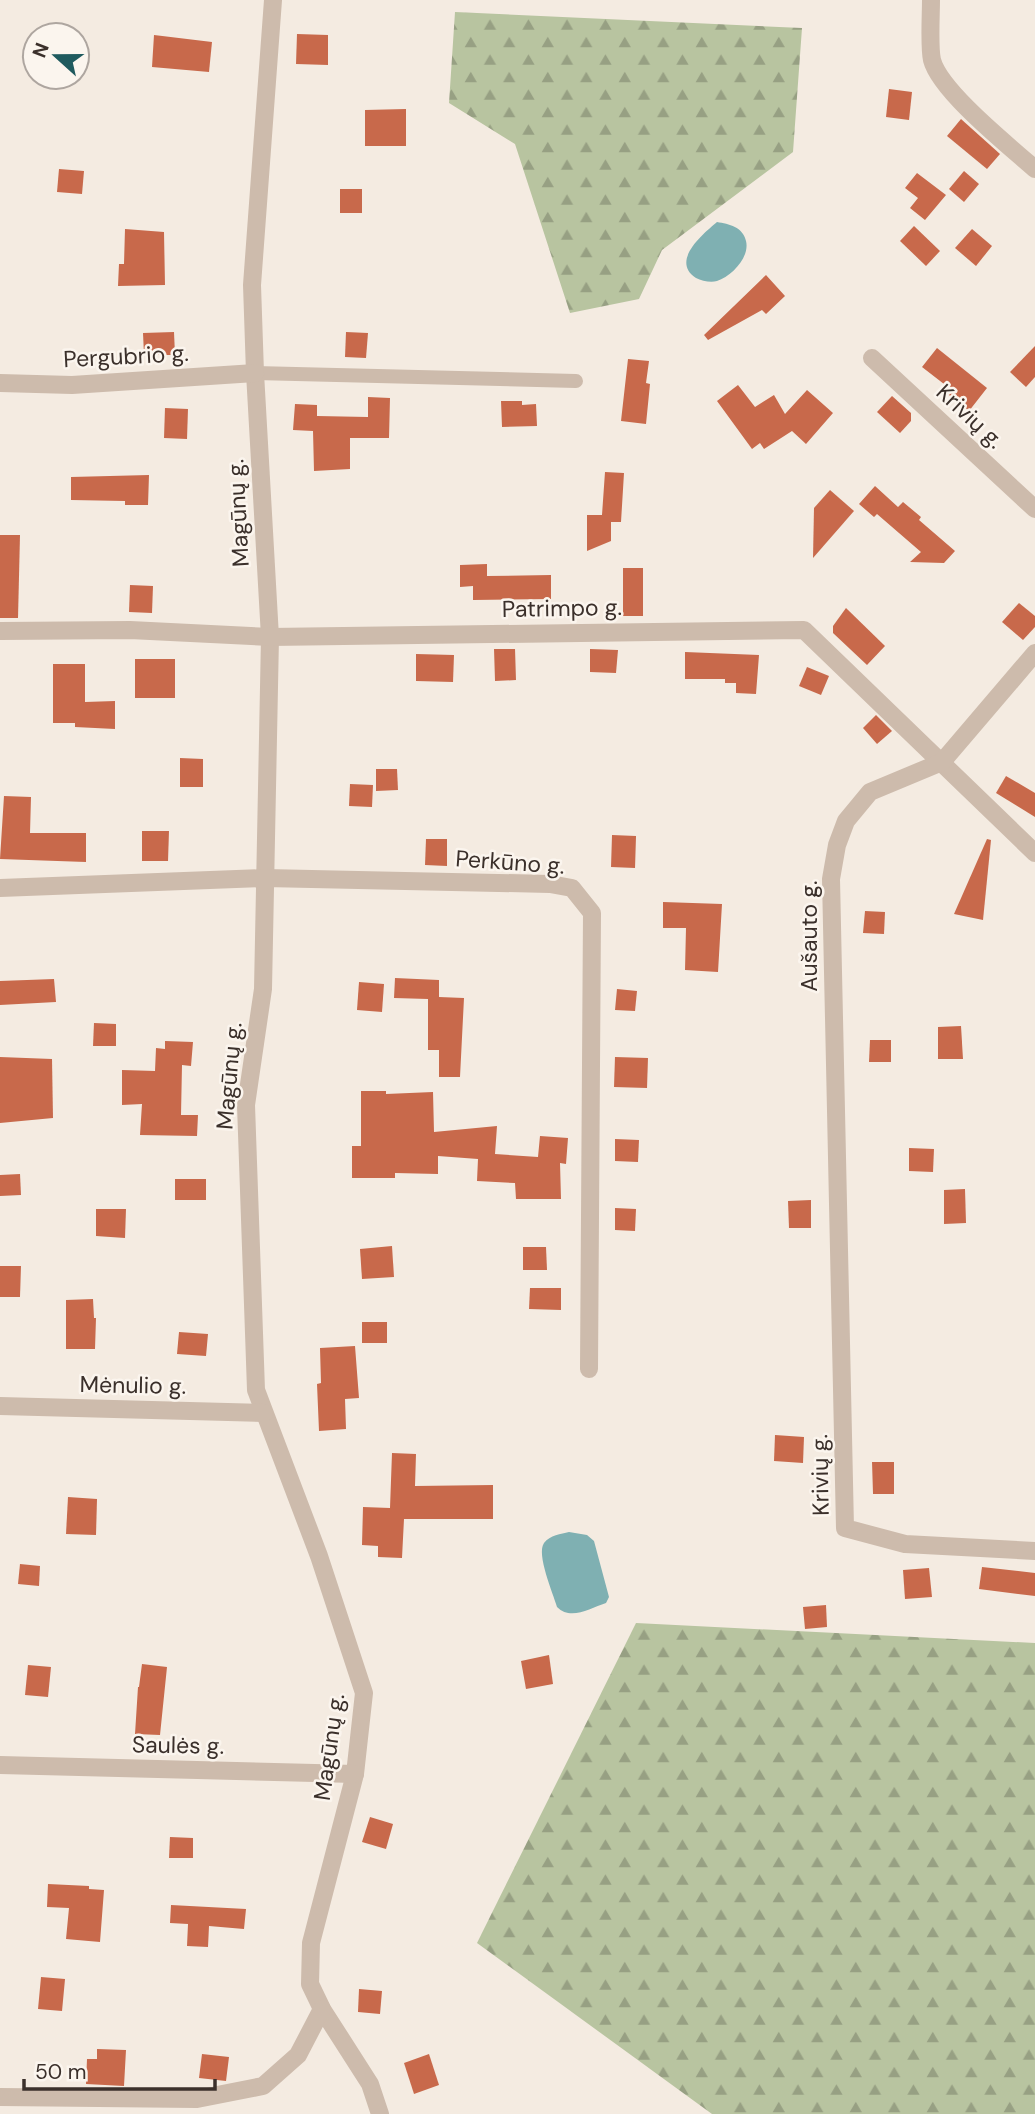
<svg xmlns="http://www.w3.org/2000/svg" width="1035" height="2114" viewBox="0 0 1035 2114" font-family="'DM Sans',sans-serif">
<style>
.forest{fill:url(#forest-firs)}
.water{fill:#7fb0b2}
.building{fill:#c8694b}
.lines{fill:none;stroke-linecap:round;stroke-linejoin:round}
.service{stroke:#cdbbac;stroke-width:14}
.minor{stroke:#cdbbac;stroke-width:18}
.labels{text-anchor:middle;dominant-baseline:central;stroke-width:5;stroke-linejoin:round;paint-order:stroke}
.street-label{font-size:23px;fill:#3b302b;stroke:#fbf5ee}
</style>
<defs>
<pattern id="forest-firs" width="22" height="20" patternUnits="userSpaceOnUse" patternTransform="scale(1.75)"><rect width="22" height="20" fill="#b8c4a0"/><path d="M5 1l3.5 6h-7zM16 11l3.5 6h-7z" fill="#97a083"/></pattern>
</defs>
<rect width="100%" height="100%" fill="#f4ebe1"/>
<g class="forest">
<polygon points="455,12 802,28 793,152 662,250 639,299 570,313 515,144 449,103"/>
<polygon points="636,1623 1035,1643 1035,2114 712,2114 477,1943"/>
</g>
<g class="water">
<path d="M 717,222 C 729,224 743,227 746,241 C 750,257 732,276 717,281 C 711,283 702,281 696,278 C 670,261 703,234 717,222 Z"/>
<path d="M 569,1532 L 587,1535 L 594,1541 L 609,1597 L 606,1603 C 590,1608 571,1621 557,1607 C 553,1593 536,1554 544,1543 C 550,1535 561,1534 569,1532 Z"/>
</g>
<g class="building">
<polygon points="297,34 328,35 328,65 296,64"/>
<polygon points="154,35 212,42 209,72 152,67"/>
<polygon points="889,89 912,92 909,120 886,117"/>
<polygon points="406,109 406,146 365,146 365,110"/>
<polygon points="961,119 1000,154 987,169 947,136"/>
<polygon points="59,169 84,171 82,194 57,192"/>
<polygon points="964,171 979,184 964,202 949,189"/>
<polygon points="917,173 946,195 925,220 910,208 918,198 905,188"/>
<rect x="340" y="189" width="22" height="24"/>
<polygon points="914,226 940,251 926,266 900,241"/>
<polygon points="125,229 164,232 165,285 118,286 119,264 124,264"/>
<polygon points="972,229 992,246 976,266 955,248"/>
<polygon points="766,275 785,296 766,314 762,310 708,340 704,335"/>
<polygon points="174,332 175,355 144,355 143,333"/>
<polygon points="346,332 368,333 366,358 345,357"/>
<polygon points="1035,346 1035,377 1026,387 1010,372"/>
<polygon points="937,348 987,388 969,411 949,395 953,391 922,367"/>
<polygon points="628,359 649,361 646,383 650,384 646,424 621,421"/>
<polygon points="738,385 755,407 774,395 785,414 807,390 833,413 806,444 792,431 764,449 760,443 752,449 717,401"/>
<polygon points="892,396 911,413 911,421 900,433 877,412"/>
<polygon points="368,397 390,398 389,438 350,438 350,469 314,471 313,431 293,430 295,404 317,405 317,416 368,417"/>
<polygon points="501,401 522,401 522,405 536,404 537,426 502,427"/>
<polygon points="165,408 188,409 187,439 164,438"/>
<polygon points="605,472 624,473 621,522 611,522 611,541 587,551 587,515 602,515"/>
<polygon points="149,475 148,505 125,505 125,501 71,500 71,477"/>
<polygon points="875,486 898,507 903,502 921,517 919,520 955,551 944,563 910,562 921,552 877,514 874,517 859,504"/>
<polygon points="830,490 854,511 813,558 814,508"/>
<polygon points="0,535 20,535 18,618 0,618"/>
<polygon points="487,564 487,576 551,575 551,599 473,600 473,586 460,587 460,565"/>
<rect x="623" y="568" width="20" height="48"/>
<polygon points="130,585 153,586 152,613 129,612"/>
<polygon points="1019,603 1035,616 1035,627 1023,640 1002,622"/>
<polygon points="846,608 885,646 867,665 833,633 833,626"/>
<polygon points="494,649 515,649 516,680 495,681"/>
<polygon points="590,649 618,650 616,673 590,672"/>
<polygon points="685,652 759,655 756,694 736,693 736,683 725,683 725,679 685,679"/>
<polygon points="416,654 454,655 453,682 416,681"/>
<rect x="135" y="659" width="40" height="39"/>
<polygon points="53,664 85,664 85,702 115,701 115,729 75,727 75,723 53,723"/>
<polygon points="807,667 829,676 821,695 799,686"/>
<polygon points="876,715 892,731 877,744 863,728"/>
<polygon points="180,758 203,759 203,787 180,787"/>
<polygon points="376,769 397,769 398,790 376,791"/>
<polygon points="1006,776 1035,793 1035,817 996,793"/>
<polygon points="350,784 373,785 372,807 349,806"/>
<polygon points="4,796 31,797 30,833 86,833 86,862 0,859"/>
<polygon points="142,831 169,831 168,861 142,861"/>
<polygon points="612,835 636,836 635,868 611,867"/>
<polygon points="426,839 447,839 447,866 425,865"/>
<polygon points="987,839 991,840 983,920 954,914"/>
<polygon points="663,902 722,904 718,972 685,970 686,928 663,928"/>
<polygon points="865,911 885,912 884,934 863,933"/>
<polygon points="395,978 439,980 439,997 464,998 460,1077 439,1077 439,1050 428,1050 428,999 394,998"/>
<polygon points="54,979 56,1002 0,1005 0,981"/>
<polygon points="359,982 384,984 382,1012 357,1010"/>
<polygon points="617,989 637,991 635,1011 615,1010"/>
<polygon points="94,1023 116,1024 116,1046 93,1046"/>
<polygon points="961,1026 963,1059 938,1059 938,1027"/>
<polygon points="870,1040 891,1040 891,1062 869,1062"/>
<polygon points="165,1041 193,1042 191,1066 182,1065 181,1115 198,1115 197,1136 140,1135 142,1104 122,1105 122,1070 155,1071 156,1048 165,1049"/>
<polygon points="0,1057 52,1059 53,1118 0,1123"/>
<polygon points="615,1057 648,1058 647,1088 614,1087"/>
<polygon points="361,1091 386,1091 386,1094 433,1092 434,1132 497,1126 495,1154 538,1157 540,1136 568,1138 566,1164 560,1163 561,1199 516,1199 515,1183 477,1181 478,1159 438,1156 438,1174 395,1173 395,1178 352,1178 352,1146 361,1146"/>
<polygon points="615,1139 639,1140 638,1162 615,1161"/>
<polygon points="909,1148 934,1149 933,1172 909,1171"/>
<polygon points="20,1174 21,1195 0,1196 0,1175"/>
<rect x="175" y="1179" width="31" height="21"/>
<polygon points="965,1189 966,1223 944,1224 944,1190"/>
<polygon points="811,1200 811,1228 789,1228 788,1201"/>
<polygon points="615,1208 636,1209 635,1231 615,1230"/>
<polygon points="96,1209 126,1209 125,1238 96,1236"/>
<polygon points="392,1246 394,1277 362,1279 360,1249"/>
<polygon points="523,1247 546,1247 547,1270 523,1270"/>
<polygon points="0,1266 21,1266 20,1297 0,1297"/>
<polygon points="530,1288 561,1288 561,1310 529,1309"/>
<polygon points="93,1299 94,1318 96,1318 95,1349 66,1349 66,1300"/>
<rect x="362" y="1322" width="25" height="21"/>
<polygon points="179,1332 208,1334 206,1356 177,1354"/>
<polygon points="355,1346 359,1398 345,1399 346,1429 319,1431 317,1384 321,1383 320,1348"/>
<polygon points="775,1435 804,1437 803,1463 774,1461"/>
<polygon points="392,1453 416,1454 415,1486 493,1485 493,1519 404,1519 402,1558 378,1557 378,1546 362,1545 363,1507 390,1508"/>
<polygon points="872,1462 894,1462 894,1494 873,1494"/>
<polygon points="68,1497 97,1499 96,1535 66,1534"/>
<polygon points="20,1564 40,1566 39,1586 18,1584"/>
<polygon points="982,1567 1035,1573 1035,1596 979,1589"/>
<polygon points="929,1568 932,1597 905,1599 903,1570"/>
<polygon points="826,1605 827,1627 805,1629 803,1607"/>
<polygon points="549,1655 553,1684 526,1689 521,1661"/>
<polygon points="142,1664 167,1667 160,1735 135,1734 138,1687 139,1687"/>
<polygon points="28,1665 51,1667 48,1697 25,1695"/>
<polygon points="370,1817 393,1824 386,1849 362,1842"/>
<polygon points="170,1837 193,1838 193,1858 169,1858"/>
<polygon points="48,1884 89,1886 89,1889 104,1890 100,1942 66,1939 69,1908 47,1907"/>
<polygon points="171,1905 246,1909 244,1929 209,1926 208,1947 187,1946 188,1924 170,1923"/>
<polygon points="41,1977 65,1979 62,2011 38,2009"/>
<polygon points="359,1989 382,1991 380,2014 358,2012"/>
<polygon points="97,2049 126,2050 124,2086 86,2084 87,2059 97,2059"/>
<polygon points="202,2054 229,2057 226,2081 199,2078"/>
<polygon points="429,2054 439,2085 414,2094 404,2063"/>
</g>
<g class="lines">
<polyline class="service" points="255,373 576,381"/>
<g class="minor">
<polyline points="273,0 252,285 255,373 270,637 263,989 246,1105 256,1390 319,1556 364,1693 355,1774 311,1943 310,1984 322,2009 370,2084 380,2114"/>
<path d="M 931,0 C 931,15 929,47 932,60 C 940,91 1009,146 1035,169"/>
<polyline points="872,358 1035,509"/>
<polyline points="0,383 72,385 255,373"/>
<polyline points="0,631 130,630 270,637 804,630 1035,853"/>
<polyline points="1035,653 942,762 870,792 846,821 837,845 831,879 845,1528 905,1544 1035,1551"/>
<polyline points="0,888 265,878 550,884 572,888 592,913 589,1369"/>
<polyline points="0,1406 264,1413"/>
<polyline points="0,1765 355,1774"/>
<polyline points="0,2097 197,2099 263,2086 298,2055 322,2009"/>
</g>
</g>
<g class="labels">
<g class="street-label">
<text transform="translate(126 356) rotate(-3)">Pergubrio g.</text>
<text transform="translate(970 416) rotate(43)">Krivių g.</text>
<text transform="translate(238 513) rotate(-93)">Magūnų g.</text>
<text transform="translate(562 608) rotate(-1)">Patrimpo g.</text>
<text transform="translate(510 862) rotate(4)">Perkūno g.</text>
<text transform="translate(809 936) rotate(-90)">Aušauto g.</text>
<text transform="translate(229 1076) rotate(-85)">Magūnų g.</text>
<text transform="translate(133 1385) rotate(1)">Mėnulio g.</text>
<text transform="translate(820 1475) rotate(-91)">Krivių g.</text>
<text transform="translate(178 1745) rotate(1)">Saulės g.</text>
<text transform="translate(329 1747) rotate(-82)">Magūnų g.</text>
</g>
</g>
<g transform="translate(56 56) rotate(291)"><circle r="33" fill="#fbf5ee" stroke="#aea6a0" stroke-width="2"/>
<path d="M0-5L12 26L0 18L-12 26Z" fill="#1f5a5e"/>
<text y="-10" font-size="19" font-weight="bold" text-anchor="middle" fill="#3b302b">N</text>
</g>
<path d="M24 2079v10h191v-10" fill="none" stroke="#3b302b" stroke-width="3.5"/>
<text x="35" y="2079" font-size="21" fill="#3b302b" stroke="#fbf5ee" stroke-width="5" paint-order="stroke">50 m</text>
</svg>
